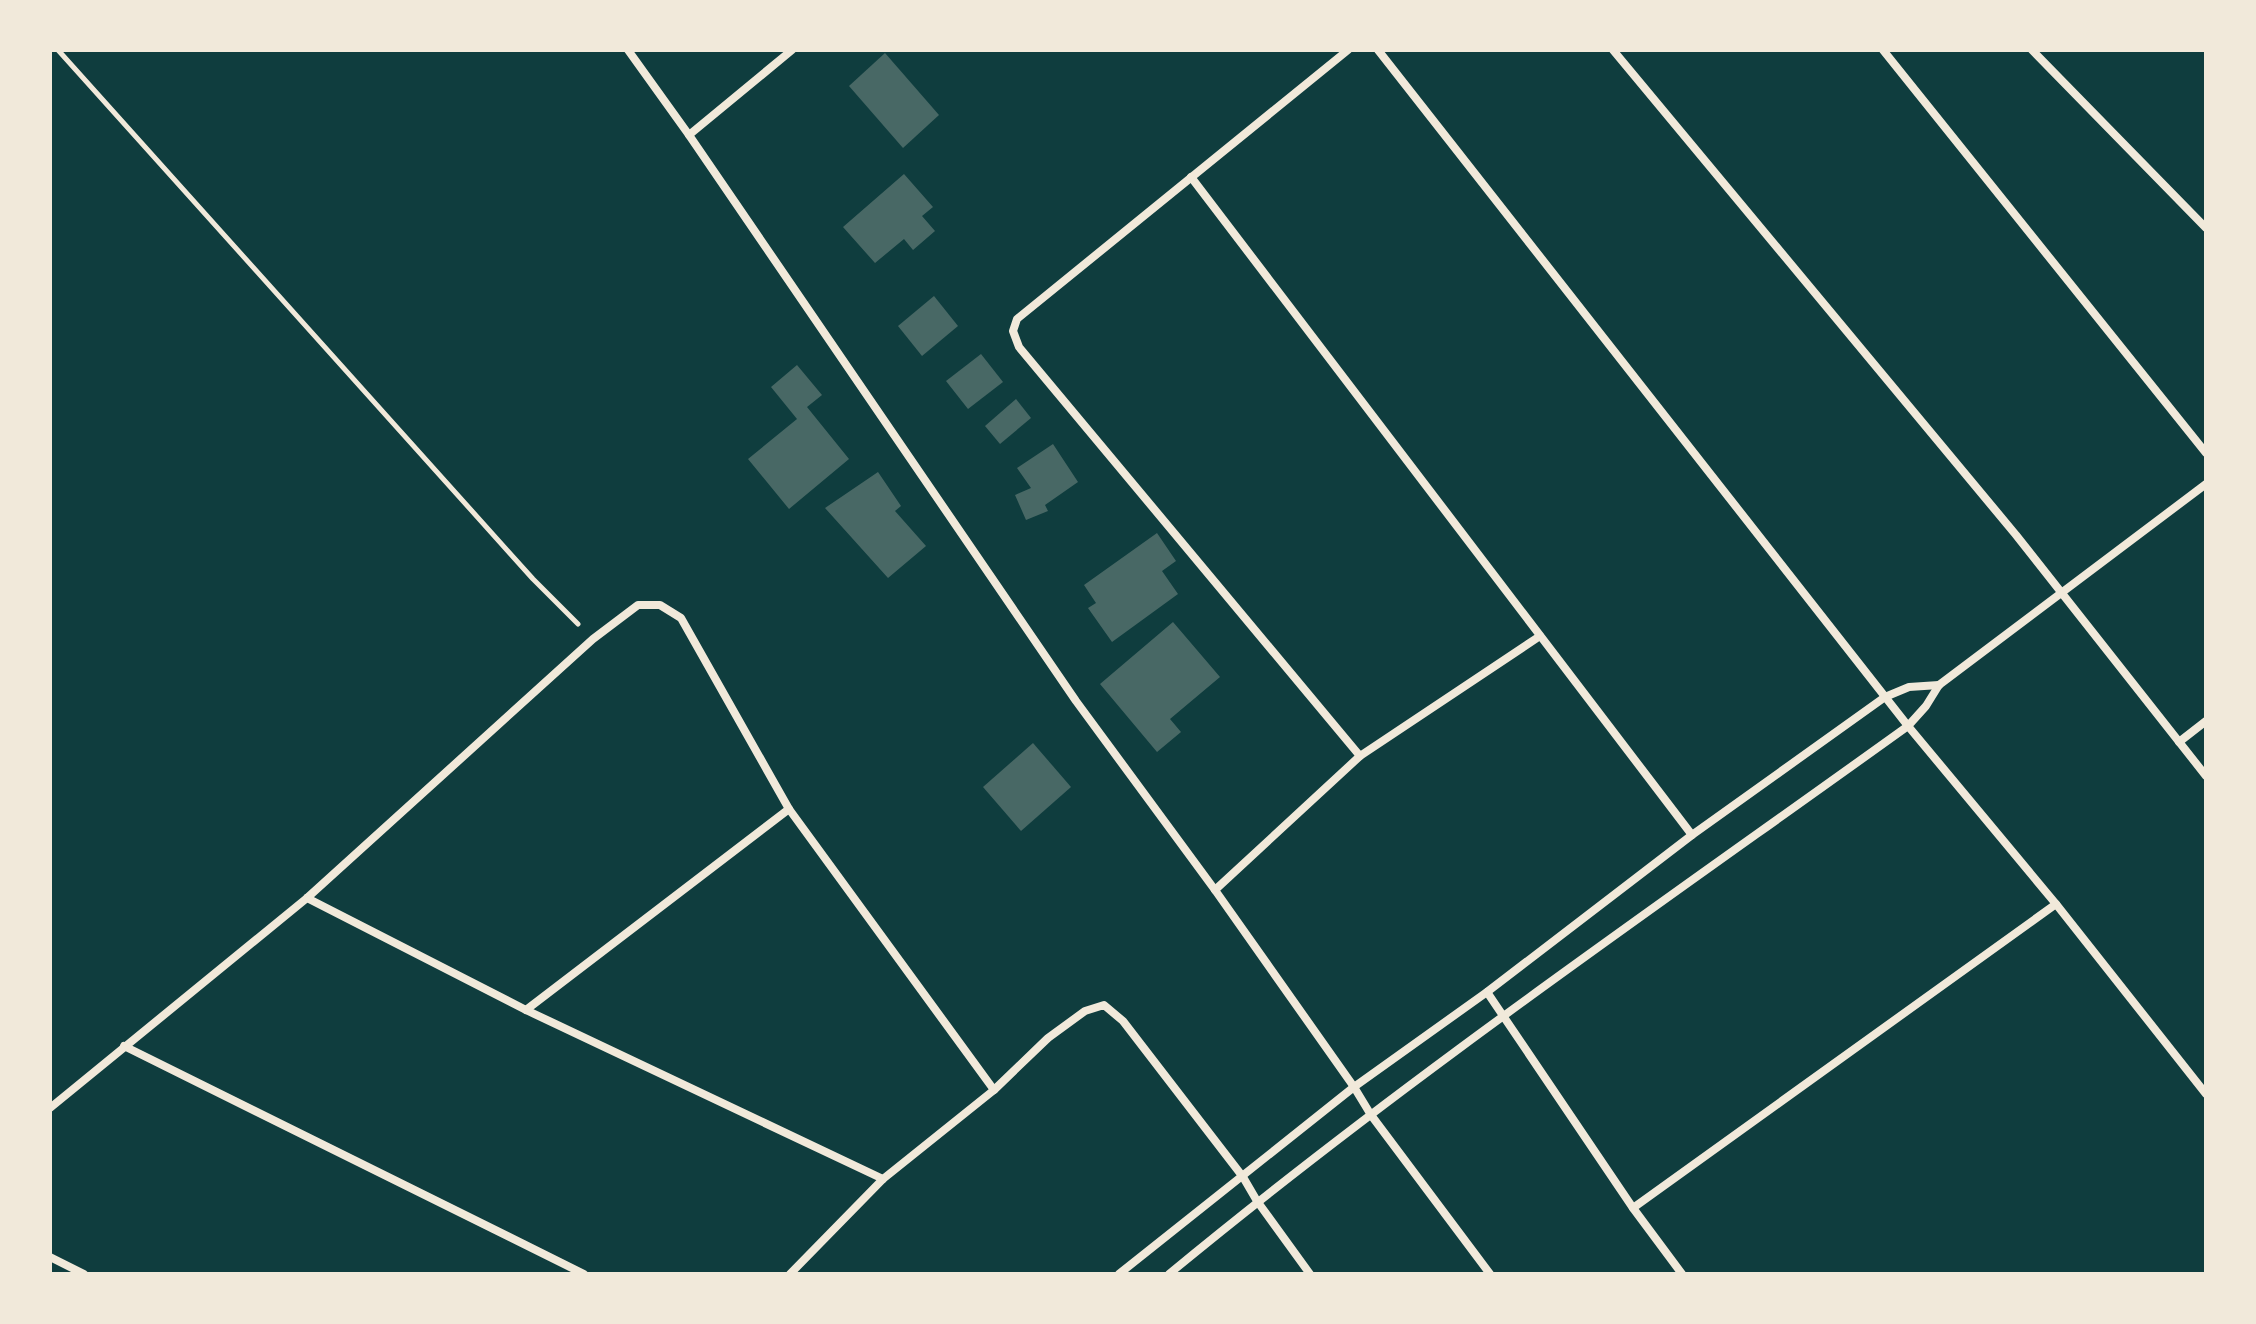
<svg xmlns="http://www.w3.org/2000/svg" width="2256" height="1324" viewBox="0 0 2256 1324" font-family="Lato,sans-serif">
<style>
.building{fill:#486865}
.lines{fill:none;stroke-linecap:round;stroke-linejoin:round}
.path{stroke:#f1e9da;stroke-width:5}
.minor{stroke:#f1e9da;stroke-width:8}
</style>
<rect width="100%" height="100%" fill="#0f3d3e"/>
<g class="building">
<polygon points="885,53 939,115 903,148 849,86"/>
<polygon points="904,174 933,207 922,216 935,231 913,250 904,239 875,263 843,227"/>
<polygon points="934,296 958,326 922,356 898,326"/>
<polygon points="981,354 1003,382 968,409 946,381"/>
<polygon points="797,365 822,395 807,407 849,459 789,509 748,459 797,419 771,387"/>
<polygon points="1016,399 1031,418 1000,444 985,426"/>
<polygon points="1053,444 1078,482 1045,505 1048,511 1026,520 1015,495 1031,488 1017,468"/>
<polygon points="878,472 901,506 895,511 926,546 888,578 825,508"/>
<polygon points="1157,533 1176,561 1162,571 1178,594 1112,642 1088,608 1096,603 1084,585"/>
<polygon points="1173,622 1220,677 1170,719 1181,732 1157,752 1100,684"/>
<polygon points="1033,743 1071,787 1021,831 983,787"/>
</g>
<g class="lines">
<polyline class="path" points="58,50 533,579 578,624"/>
<g class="minor">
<polyline points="628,50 689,135 1076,701 1215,890 1354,1087 1371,1115 1490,1274"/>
<polyline points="1348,50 1017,319 1013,331 1019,347 1360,756 1540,636"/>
<polyline points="1378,50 1908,726 2056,904 2206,1094"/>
<polyline points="1613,50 2016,535 2206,776"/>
<polyline points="1883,50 2206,453"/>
<polyline points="2032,50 2206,228"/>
<polyline points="689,135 792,50"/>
<polyline points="1191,177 1692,835"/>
<polyline points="2179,742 2206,721"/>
<polyline points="1215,890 1360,756"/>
<polyline points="307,898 526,1010 883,1179"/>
<polyline points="1487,992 1633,1208 1682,1274"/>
<polyline points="526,1010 789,809"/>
<polyline points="124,1046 584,1274"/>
<polyline points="50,1108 307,898 593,639 638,605 660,605 681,618 789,809 994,1090"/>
<polyline points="1633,1208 2056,904"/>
<polyline points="50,1257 84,1274"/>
<polyline points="790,1274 883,1179 994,1090 1048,1038 1085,1011 1104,1005 1123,1021 1243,1177 1257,1201 1310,1274"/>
<polyline points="1119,1274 1354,1087 1487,992 1692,835 1885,697 1909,687 1939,685"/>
<path d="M 1169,1274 C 1405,1079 1659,905 1908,726 L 1926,706 L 1939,685 L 2206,484"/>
</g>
</g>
<rect width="2256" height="1324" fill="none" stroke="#f1e9da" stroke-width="104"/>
</svg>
